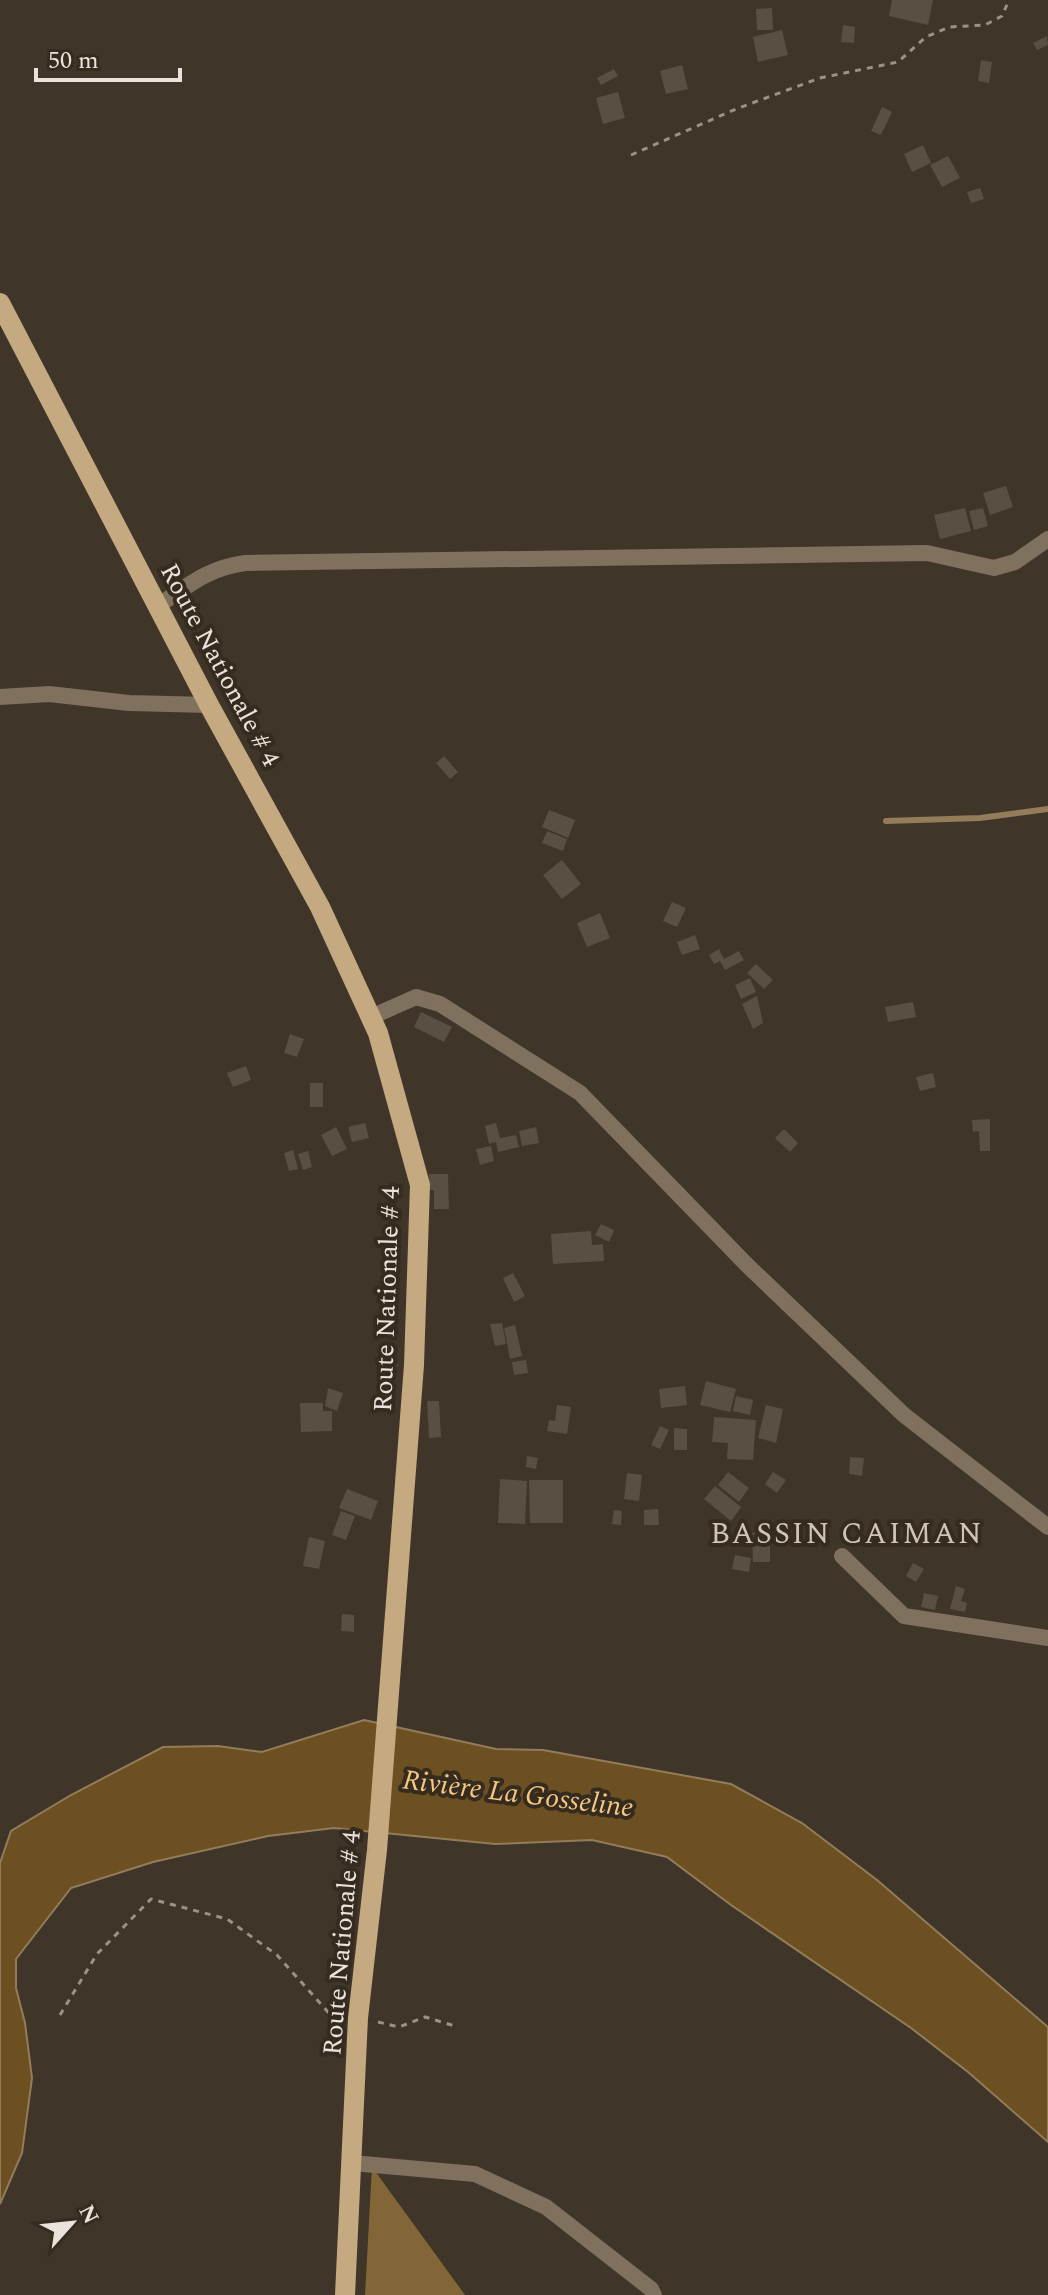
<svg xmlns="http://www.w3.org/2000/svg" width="1048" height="2295" viewBox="0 0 1048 2295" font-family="Spectral,serif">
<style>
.forest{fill:#836637}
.water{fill:#6d5021;stroke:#927c59;stroke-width:2}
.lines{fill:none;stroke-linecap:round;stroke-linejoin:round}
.stream{stroke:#927c59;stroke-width:6}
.building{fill:#594f42}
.path{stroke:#9a9288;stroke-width:3;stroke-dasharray:6 6;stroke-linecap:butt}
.street{stroke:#7f715e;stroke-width:16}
.primary{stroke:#c4a981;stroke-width:20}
.labels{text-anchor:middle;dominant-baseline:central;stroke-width:8;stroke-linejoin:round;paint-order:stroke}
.street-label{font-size:26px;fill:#e9e3db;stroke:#352c1f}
.water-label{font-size:28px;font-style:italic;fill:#f6c780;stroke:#352c1f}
.quarter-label{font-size:30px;letter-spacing:2px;fill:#d0c5b5;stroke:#352c1f}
</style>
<rect width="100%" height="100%" fill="#3f3629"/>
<polygon class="forest" points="372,2167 465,2295 365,2295"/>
<polygon class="water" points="364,1720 496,1749 543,1750 731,1784 802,1823 877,1880 1048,2027 1048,2142 968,2072 911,2028 731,1905 667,1857 592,1840 495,1844 334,1828 268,1836 153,1862 71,1888 16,1959 16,1988 25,2023 32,2078 22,2153 0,2204 0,1863 11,1831 71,1795 163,1747 218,1746 262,1752"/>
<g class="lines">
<polyline class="stream" points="886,821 980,818 1048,809"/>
</g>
<g class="building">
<polygon points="892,0 933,0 928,25 889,16"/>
<polygon points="772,8 773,30 757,30 756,9"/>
<polygon points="843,25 855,27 854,43 841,42"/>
<polygon points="782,30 788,55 758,62 753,37"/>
<polygon points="1047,36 1048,45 1037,50 1033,43"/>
<polygon points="981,60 992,62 989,83 978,81"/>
<polygon points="682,65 688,89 666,94 660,71"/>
<polygon points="614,69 618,76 601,85 597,78"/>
<polygon points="618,92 625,118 603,124 596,98"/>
<polygon points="882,107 892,112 881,135 871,131"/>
<polygon points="923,145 931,163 912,172 904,154"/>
<polygon points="948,156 960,178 942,187 930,165"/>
<polygon points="980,188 984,199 971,203 967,192"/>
<polygon points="1006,486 1013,507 990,515 983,493"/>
<polygon points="965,508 971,531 940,539 934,515"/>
<polygon points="983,508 988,526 974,530 969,511"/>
<polygon points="444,756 458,772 450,779 436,763"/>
<polygon points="549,810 575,820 568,838 542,827"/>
<polygon points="547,831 567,839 563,851 542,843"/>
<polygon points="562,860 581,884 562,899 543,875"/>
<polygon points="672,902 686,908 677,927 663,921"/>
<polygon points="600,913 610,938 587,947 577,923"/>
<polygon points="695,935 700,949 682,955 677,942"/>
<polygon points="719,949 724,959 739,951 744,960 725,970 720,961 714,964 709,955"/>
<polygon points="756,964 773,980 764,989 747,973"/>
<polygon points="750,978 756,992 741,999 735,985"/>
<polygon points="757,996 763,1023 753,1029 742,1004"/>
<polygon points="913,1002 916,1017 888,1022 885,1007"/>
<polygon points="421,1012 452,1027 444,1042 414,1027"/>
<polygon points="290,1034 304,1039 297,1057 284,1053"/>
<polygon points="246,1066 251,1080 233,1087 227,1073"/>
<polygon points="933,1073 936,1087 920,1091 916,1077"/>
<rect x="310" y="1083" width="13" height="24"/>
<polygon points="990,1119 990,1151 980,1151 979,1131 973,1132 972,1120"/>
<polygon points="365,1123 369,1138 352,1142 348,1127"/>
<polygon points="496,1123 500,1138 516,1135 519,1147 498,1152 496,1142 489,1144 485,1126"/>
<polygon points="336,1127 347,1149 332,1156 321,1135"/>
<polygon points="536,1127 539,1143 522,1146 519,1131"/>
<polygon points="784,1129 798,1143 790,1152 775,1138"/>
<polygon points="491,1146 494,1161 480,1165 476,1149"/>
<polygon points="293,1150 298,1169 289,1171 284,1153"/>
<polygon points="308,1151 312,1167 303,1170 298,1154"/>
<polygon points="429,1174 448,1174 449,1209 434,1209 434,1190 430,1190"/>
<polygon points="601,1224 614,1230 609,1242 595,1235"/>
<polygon points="591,1231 592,1245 603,1244 604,1261 553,1264 551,1234"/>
<polygon points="513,1273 525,1296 514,1302 503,1278"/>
<polygon points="502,1323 506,1344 495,1346 490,1324"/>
<polygon points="515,1325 522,1356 510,1359 504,1328"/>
<polygon points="384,1360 398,1365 391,1384 377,1378"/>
<polygon points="526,1360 528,1373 514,1375 512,1362"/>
<polygon points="706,1381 736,1389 730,1412 700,1405"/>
<polygon points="685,1386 687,1405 661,1408 659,1389"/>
<polygon points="328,1388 343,1393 337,1411 325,1406"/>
<polygon points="736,1396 753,1400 750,1415 733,1411"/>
<polygon points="427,1401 439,1401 441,1437 429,1438"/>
<polygon points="300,1403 323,1403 323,1411 332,1411 332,1431 301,1432"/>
<polygon points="557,1405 571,1407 567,1434 547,1431 549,1420 555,1421"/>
<polygon points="766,1405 783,1409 776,1443 758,1438"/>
<polygon points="714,1417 756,1420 753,1460 727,1459 728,1443 712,1442"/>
<polygon points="660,1426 669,1430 660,1449 651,1445"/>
<polygon points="674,1428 687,1429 687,1450 674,1450"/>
<polygon points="527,1456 538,1458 536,1469 526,1467"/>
<polygon points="850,1457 864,1458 862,1476 849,1474"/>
<polygon points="728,1472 749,1488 739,1502 718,1485"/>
<polygon points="773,1472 786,1480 777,1493 765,1484"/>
<polygon points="627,1473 642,1475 639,1501 624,1499"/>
<polygon points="500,1479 527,1481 525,1524 498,1523"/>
<polygon points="529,1480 563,1480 563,1523 530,1523"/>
<polygon points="715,1486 741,1507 731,1521 704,1499"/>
<polygon points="347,1489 378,1501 371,1520 339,1508"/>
<polygon points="658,1509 659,1525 644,1525 644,1510"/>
<polygon points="614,1510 622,1511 621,1525 612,1524"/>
<polygon points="341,1511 355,1516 346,1540 332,1535"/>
<polygon points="752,1533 770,1533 770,1562 753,1562"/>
<polygon points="309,1537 325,1541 319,1569 303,1566"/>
<polygon points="735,1555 751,1558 749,1572 732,1569"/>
<polygon points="913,1563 924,1569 916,1582 906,1576"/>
<polygon points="956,1586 965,1589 961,1601 967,1603 965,1612 950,1609"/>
<polygon points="924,1593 938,1596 935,1610 921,1607"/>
<polygon points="342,1614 354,1615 354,1632 341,1631"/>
</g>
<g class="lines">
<g class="path">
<polyline points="631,155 736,109 820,78 898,62 926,37 949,27 985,25 1002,16 1009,0"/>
<polyline points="60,2015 97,1954 151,1899 227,1919 277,1955 337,2022"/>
<polyline points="378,2022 399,2027 425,2017 455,2026"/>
</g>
<g class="street">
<path d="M 159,605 C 189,585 208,568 245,563 L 927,553 L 994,568 L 1015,562 L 1048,539"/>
<polyline points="0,697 49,694 129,703 209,705"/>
<polyline points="371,1017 416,997 440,1004 580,1093 747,1265 904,1415 1048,1527"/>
<polyline points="842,1556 904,1616 1048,1638"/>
<polyline points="352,2163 475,2174 546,2207 651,2289 654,2295"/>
</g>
<polyline class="primary" points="0,303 209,705 320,907 378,1033 420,1185 414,1365 377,1850 358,2018 345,2295"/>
</g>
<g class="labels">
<g class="street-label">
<text transform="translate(220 665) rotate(62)">Route Nationale # 4</text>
<text transform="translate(387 1299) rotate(-88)">Route Nationale # 4</text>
<text transform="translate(342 1943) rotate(-85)">Route Nationale # 4</text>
</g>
<g class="water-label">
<text transform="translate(518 1794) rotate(7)">Rivière La Gosseline</text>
</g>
<g class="quarter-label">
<text x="847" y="1534">BASSIN CAIMAN</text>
</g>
</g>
<g transform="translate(72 2223) rotate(63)" stroke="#352c1f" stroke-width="6" paint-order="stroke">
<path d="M0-6L14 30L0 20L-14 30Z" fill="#e9e3db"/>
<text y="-12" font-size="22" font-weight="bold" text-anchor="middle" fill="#e9e3db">N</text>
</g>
<path d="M36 68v12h144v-12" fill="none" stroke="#e9e3db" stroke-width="4"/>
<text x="48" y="68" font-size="24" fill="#e9e3db" stroke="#352c1f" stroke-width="6" paint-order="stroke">50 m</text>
</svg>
